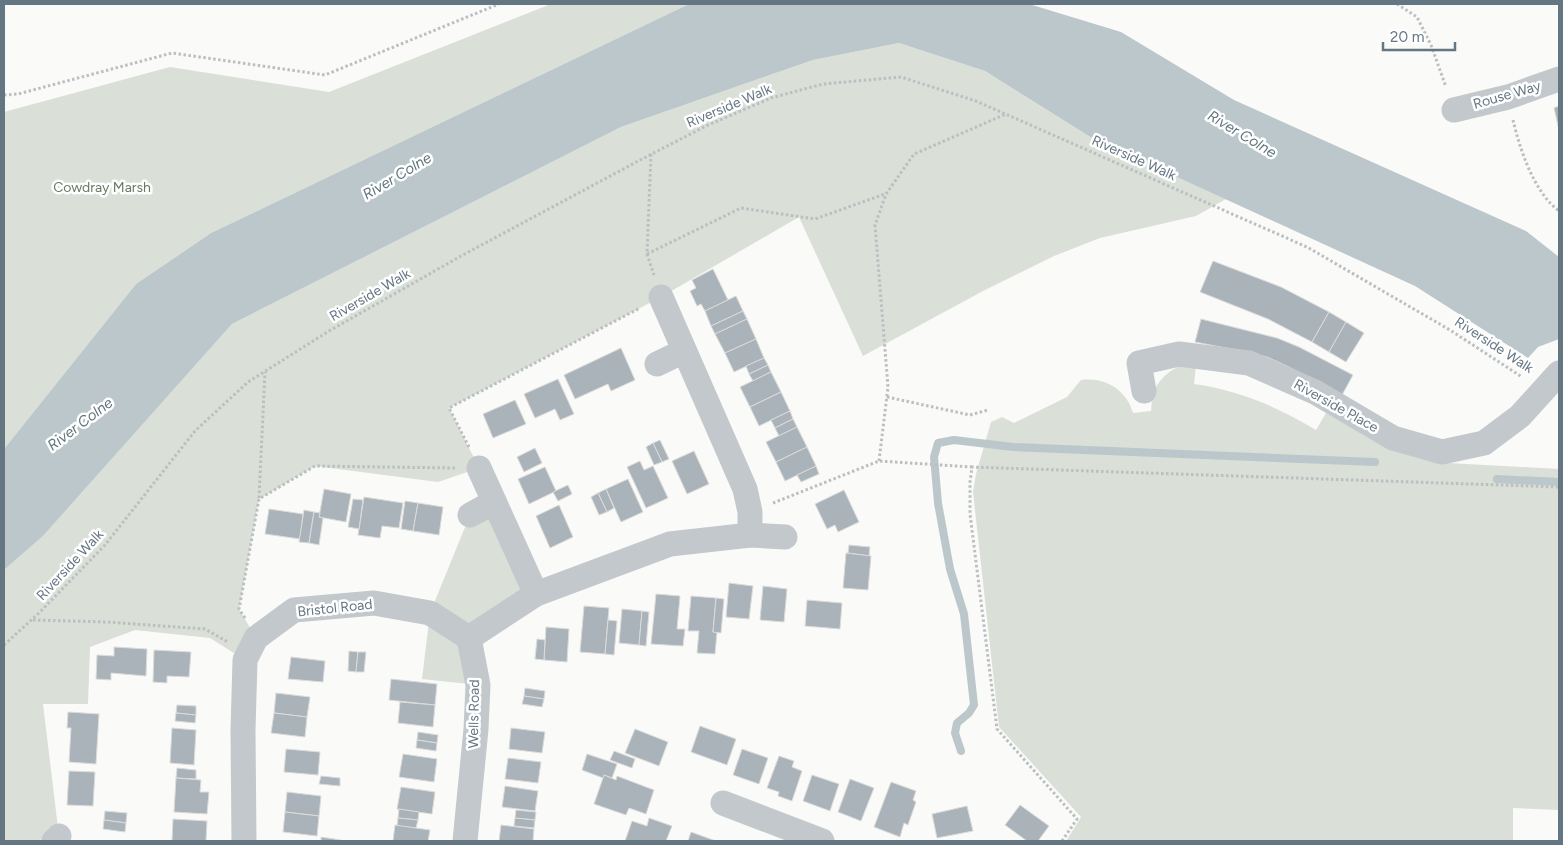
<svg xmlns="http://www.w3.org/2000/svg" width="1563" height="845" viewBox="0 0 1563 845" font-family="Figtree,sans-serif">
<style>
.green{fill:#dadfd7}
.water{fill:#bbc7cb}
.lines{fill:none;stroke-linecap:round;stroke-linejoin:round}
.stream{stroke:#bbc7cb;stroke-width:8}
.building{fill:#aab3b9;stroke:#dcdcda}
.path{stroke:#bbbfc2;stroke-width:3;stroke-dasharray:2.5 2.5;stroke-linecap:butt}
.street{stroke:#c3c8cc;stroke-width:25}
.labels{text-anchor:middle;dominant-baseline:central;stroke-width:5;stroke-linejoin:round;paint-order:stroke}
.street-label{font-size:14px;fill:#657683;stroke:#fff}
.park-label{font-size:14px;fill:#687a64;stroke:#fff}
.water-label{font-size:15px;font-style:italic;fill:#60757c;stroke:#fff}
</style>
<rect width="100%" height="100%" fill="#fafaf8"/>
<g class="green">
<polygon points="551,4 689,4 211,233 136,284 4,449 4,112 170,67 329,92"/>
<polygon points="899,43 985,71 1092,138 1226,199 1196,216 1100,238 1054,256 983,291 863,356 799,217 661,297 449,408 479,468 438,482 315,466 259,499 239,609 256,638 245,660 210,638 135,630 90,647 88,704 43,704 59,836 34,841 4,841 4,570 43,536 232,324 621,127 813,60"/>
<path d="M 1182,365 L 1196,365 L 1194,384 C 1238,390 1278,407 1316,430 L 1326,413 L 1398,451 L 1448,463 L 1559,469 L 1559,810 L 1513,808 L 1513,841 L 1066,841 L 1081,817 L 999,727 L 973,492 L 976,474 L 991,422 L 1002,417 L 1014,423 L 1067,397 L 1081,380 C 1105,377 1126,389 1133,413 L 1151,411 C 1152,405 1151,399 1153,394 C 1158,380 1168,371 1182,365 Z"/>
<polygon points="494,502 536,594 469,638 478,685 422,679 430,613 470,515"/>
</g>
<polygon class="water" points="689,4 1029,4 1121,32 1234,100 1526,231 1559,257 1559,339 1538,347 1528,358 1415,286 1092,138 985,71 899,43 813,60 621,127 232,324 43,536 4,570 4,449 136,284 211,233"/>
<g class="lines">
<g class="stream">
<polyline points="1497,479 1559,482"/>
<polyline points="961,751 955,733 957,723 969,713 974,705 964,614 950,569 938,503 934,457 938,443 954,440 1013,447 1375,462"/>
</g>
</g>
<g class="building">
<polygon points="1559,106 1559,130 1554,108"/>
<polygon points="1213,261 1281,287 1329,312 1312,342 1268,319 1200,292"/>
<polygon points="713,269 728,300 705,311 701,304 697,306 690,291 696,288 692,280"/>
<polygon points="736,296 743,311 711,326 705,311"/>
<polygon points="743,311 747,319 715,334 711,326"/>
<polygon points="1329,312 1346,322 1329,352 1312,342"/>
<polygon points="747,319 756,339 725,353 715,334"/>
<polygon points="1201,319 1277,338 1299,347 1353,375 1342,395 1287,366 1267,357 1252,353 1195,342"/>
<polygon points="1346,322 1364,333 1346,362 1329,352"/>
<polygon points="756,339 764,358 734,372 725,353"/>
<polygon points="621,348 635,380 611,391 608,384 575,399 564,375"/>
<polygon points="764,358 768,365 749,374 746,366"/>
<polygon points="768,365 771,372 753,381 749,374"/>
<polygon points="771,372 781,392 750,407 740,387"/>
<polygon points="558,379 574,414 560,420 555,409 535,418 524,394"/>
<polygon points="781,392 790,411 759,426 750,407"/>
<polygon points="515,400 526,424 493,438 483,414"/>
<polygon points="790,411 793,419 775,428 771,420"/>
<polygon points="793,419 797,427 779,436 775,428"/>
<polygon points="797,427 807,447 776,462 766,442"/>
<polygon points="660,440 669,459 662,462 653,443"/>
<polygon points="653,443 662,462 654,465 646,447"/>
<polygon points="807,447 816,466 785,481 776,462"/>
<polygon points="535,448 542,463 524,472 517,457"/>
<polygon points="694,451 709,484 687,494 672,461"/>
<polygon points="640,461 644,470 653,466 668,498 646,508 627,467"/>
<polygon points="816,466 819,474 801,482 797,475"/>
<polygon points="545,467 556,491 529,504 518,479"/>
<polygon points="628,479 643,512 621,522 606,489"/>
<polygon points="568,485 572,494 558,501 553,492"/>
<polygon points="324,489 351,494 346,522 319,517"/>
<polygon points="606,489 614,508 607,512 598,493"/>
<polygon points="844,490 859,522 838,532 835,525 827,529 815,504"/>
<polygon points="598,493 607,512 599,515 591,497"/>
<polygon points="364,497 403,503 399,528 382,526 380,538 358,535"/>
<polygon points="353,499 363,500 359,529 348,527"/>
<polygon points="405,501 418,503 413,531 401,529"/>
<polygon points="418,503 443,507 439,535 413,531"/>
<polygon points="559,505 573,537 550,548 536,516"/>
<polygon points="269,509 303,514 300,539 265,534"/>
<polygon points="304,510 314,512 309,543 299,542"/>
<polygon points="314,512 320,513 319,517 323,518 319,545 309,543"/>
<polygon points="849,545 870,547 869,556 848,553"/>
<polygon points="846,553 871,556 868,590 843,588"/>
<polygon points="729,583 753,586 749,619 726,617"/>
<polygon points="763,586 787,589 784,622 760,620"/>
<polygon points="656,594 680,596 677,629 685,629 683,646 651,644"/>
<polygon points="691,596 716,598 713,632 717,632 715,654 697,653 699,631 688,631"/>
<polygon points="716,598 724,599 721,633 713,632"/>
<polygon points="807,600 842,603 840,629 805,626"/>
<polygon points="584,606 609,608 605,654 580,652"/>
<polygon points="622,609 642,611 639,645 619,643"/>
<polygon points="642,611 649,612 646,646 639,645"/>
<polygon points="608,620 617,621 614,655 605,654"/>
<polygon points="546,627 569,629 567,662 544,660"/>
<polygon points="537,639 545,640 544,660 535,659"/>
<polygon points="114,647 147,649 146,676 111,673 111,680 96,679 97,655 114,656"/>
<polygon points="154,650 191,652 189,677 167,676 167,683 153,682"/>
<polygon points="349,651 358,652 356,672 348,671"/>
<polygon points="358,652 366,652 364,672 356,672"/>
<polygon points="291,657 325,661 323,682 288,679"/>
<polygon points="391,679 437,684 435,705 389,700"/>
<polygon points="525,688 545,691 544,699 524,696"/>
<polygon points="276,693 310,697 307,717 274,713"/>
<polygon points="524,696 544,699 542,707 522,704"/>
<polygon points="400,702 435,705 433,727 398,723"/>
<polygon points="177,705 196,706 196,715 176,713"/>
<polygon points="68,712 99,714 96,764 69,762 71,728 67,728"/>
<polygon points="176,713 196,715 195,723 175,721"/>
<polygon points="274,713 307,717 305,737 271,733"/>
<polygon points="700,726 736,739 727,765 691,752"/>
<polygon points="172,728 196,730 194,765 170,763"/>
<polygon points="511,728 545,732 542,753 509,749"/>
<polygon points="635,729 668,742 659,766 625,753"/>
<polygon points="418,732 438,735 437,743 417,740"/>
<polygon points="417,740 437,743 436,751 416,748"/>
<polygon points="286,749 320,752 318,775 284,772"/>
<polygon points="742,749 768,758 759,784 733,775"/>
<polygon points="614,751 635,759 632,768 610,760"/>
<polygon points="403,754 437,759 434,782 399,777"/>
<polygon points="587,754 617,764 612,778 604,775 603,778 582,770"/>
<polygon points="779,756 794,761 792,767 802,771 792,801 778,796 779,792 767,788"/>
<polygon points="508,758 541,762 538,783 505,779"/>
<polygon points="177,768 196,770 196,779 176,778"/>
<polygon points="69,771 95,772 93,806 67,805"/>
<polygon points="604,775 616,780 617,776 654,790 646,814 629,808 626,815 594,804"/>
<polygon points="812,775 839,784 830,811 803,801"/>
<polygon points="321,776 340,778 340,786 319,784"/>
<polygon points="176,778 201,780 200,792 209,792 207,814 174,812"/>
<polygon points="850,779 874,788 861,821 838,812"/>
<polygon points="891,782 916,791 913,800 916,802 908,825 904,823 900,837 874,827"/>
<polygon points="505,786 538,791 535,811 502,807"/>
<polygon points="401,787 435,792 432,814 397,809"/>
<polygon points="287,792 321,796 319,816 285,812"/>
<polygon points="1020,805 1049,826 1038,841 1027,841 1005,825"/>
<polygon points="967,806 973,831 937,838 932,814"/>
<polygon points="399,809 419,812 418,820 398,818"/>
<polygon points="516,810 536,812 535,820 515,818"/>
<polygon points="105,811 127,813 126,823 104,820"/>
<polygon points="285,812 319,816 317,836 283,832"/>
<polygon points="398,818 418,820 416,828 397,826"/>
<polygon points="515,818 535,820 534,828 514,826"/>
<polygon points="649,818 672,826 666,841 625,841 632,821 647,826"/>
<polygon points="173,819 207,821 206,841 172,841"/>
<polygon points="104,820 126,823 125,832 103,829"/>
<polygon points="395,825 430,830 428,841 393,841"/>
<polygon points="501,825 534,829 533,841 499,841"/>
<polygon points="691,832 716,841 688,841"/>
<polygon points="321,837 341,840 341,841 321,841"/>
</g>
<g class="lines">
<g class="path">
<polyline points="1397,4 1417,17 1431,45 1446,87"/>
<polyline points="4,95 18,94 172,53 325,75 499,4"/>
<path d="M 1513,120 C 1520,150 1534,192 1559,211"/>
<polyline points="651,154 647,254 654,275"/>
<polyline points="647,254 741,208 815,219 885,194"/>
<polyline points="887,397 970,415 988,410"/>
<polyline points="469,447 449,408 640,308"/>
<polyline points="879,461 888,387 875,225 886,194 914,154 1006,114"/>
<polyline points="259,498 265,372"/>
<polyline points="773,503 879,461 972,467"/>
<polyline points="245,618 239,609 259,499 315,466 456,468"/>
<polyline points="33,620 107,622 205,629 228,642"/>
<polyline points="4,645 39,613 105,545 195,431 248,382 329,331 461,256 642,159 708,125 771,98 823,84 901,77 976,101 1307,247 1450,330 1522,377"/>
<polyline points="1062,841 1077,819 997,729 970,514 970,482 972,467 1559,487"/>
</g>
<g class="street">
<polyline points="1454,110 1508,97 1559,79"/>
<polyline points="657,364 684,351"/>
<polyline points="1144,391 1139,363 1179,354 1249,363 1315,392 1393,438 1442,452 1484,443 1520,416 1559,373"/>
<polyline points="479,468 536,594"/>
<polyline points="470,515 494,502"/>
<polyline points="750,535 785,537"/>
<polyline points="723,803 822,841"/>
<polyline points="54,841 59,836"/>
<polyline points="244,841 243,730 245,660 256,638 294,610 374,603 430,613 469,638"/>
<polyline points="465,841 476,729 478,685 469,638 536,594 670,544 750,535 750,512 745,489 661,297"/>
</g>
</g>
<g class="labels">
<g class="street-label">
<text transform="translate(1507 95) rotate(-16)">Rouse Way</text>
<text transform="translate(729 106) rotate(-23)">Riverside Walk</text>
<text transform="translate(1134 158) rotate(24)">Riverside Walk</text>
<text transform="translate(370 295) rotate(-30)">Riverside Walk</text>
<text transform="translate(1494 345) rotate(33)">Riverside Walk</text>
<text transform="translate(1336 406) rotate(29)">Riverside Place</text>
<text transform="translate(70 565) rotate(-47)">Riverside Walk</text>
<text transform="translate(335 608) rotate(-6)">Bristol Road</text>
<text transform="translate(474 714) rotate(-89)">Wells Road</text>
</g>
<g class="park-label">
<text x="102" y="187">Cowdray Marsh</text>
</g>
<g class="water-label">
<text transform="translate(1242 134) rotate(31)">River Colne</text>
<text transform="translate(397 176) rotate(-31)">River Colne</text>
<text transform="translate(80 424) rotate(-37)">River Colne</text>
</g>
</g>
<rect width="1563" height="845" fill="none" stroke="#657683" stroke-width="10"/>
<path d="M1383 42v8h72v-8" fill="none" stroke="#657683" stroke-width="2.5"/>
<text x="1390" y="42" font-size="15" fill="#657683" stroke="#ffffff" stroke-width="4" paint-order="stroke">20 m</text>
</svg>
